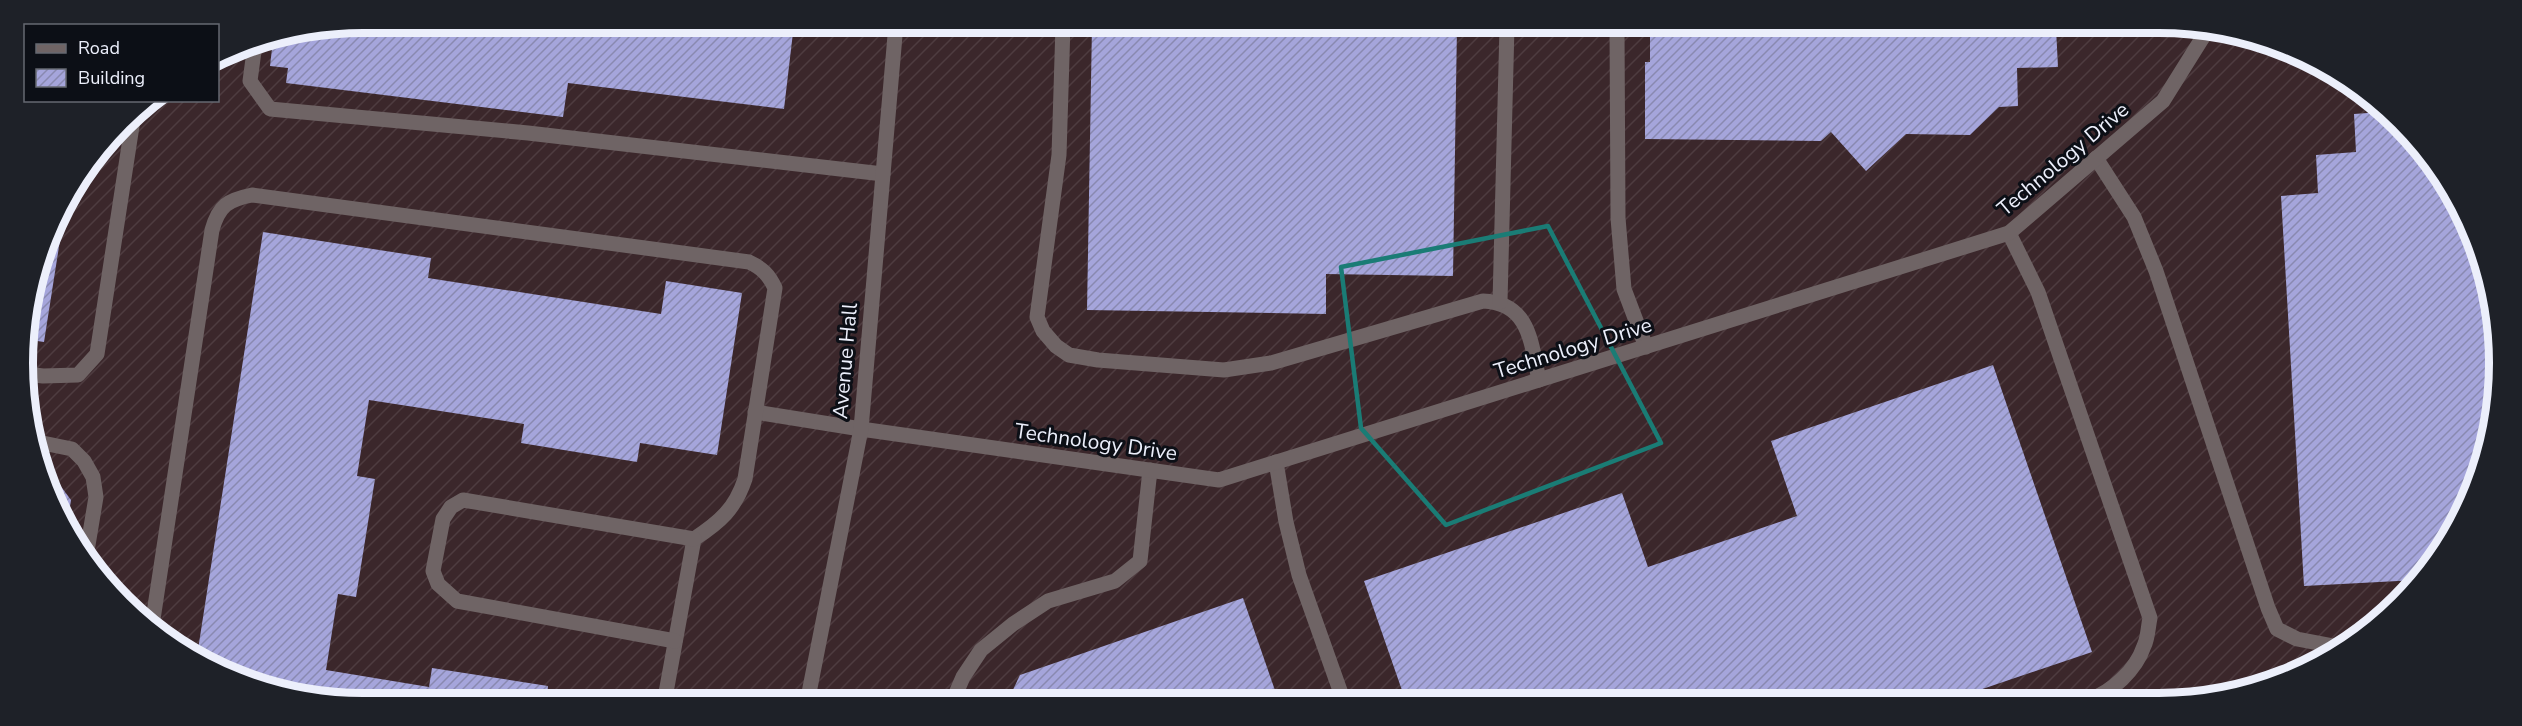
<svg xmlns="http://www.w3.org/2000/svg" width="2522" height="726" viewBox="0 0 2522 726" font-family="'Nunito Sans',sans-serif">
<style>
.industrial{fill:url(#industrial-furrows)}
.building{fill:url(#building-hatch)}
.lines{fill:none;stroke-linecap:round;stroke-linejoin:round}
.service{stroke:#6f6465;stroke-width:15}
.minor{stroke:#6f6465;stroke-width:15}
.marked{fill:none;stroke:#1a7c75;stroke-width:4.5;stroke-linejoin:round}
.labels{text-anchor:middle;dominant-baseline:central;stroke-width:6;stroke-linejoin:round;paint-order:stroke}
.street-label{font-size:21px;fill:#eceffb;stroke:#0c0f16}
.rim{fill:none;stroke:#eceffb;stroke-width:8}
</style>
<defs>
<pattern id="industrial-furrows" width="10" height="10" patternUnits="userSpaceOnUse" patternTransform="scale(1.5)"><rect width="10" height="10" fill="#3b272b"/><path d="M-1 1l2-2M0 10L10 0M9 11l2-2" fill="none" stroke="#4e3c40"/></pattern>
<pattern id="building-hatch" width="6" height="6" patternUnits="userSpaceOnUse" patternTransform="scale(1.5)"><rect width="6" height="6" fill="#a5a5db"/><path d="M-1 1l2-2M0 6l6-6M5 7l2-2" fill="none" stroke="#8989b0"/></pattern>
</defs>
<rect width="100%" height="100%" fill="#202536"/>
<polygon class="industrial" points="363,23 2225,29 2348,80 2442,174 2493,296 2493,429 2464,514 2400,604 2309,669 2203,701 297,697 174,646 93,570 34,451 23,340 58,212 138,107 149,101 218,100 218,58 233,48"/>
<g class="building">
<polygon points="363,22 402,23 794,24 784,109 568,83 563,117 286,83 288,68 270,66 273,40"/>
<polygon points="1092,25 1457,26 1453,276 1326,274 1326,314 1087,310"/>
<polygon points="1650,27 2056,28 2058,67 2017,68 2018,106 1999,107 1970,135 1906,134 1866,171 1831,132 1821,141 1645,139 1645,62 1650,62"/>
<polygon points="2381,112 2442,174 2493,296 2493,429 2464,514 2417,580 2304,586 2281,196 2318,193 2316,155 2356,152 2354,114"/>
<polygon points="66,202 44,342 24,339 58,212"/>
<polygon points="263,232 431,258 428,278 661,314 666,281 742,293 717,455 640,443 637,462 521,443 524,424 369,400 357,476 375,479 356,597 338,594 326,670 429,687 432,668 548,686 547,697 297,697 197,656"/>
<polygon points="1993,365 2092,652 1950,700 1405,699 1364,581 1622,493 1648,567 1797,516 1771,441"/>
<polygon points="42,468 48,469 71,500 68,520"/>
<polygon points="1243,598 1278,699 1009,698 1020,675"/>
</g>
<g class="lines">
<g class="service">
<path d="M 1063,25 L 1059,155 L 1037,317 L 1043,331 L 1056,346 L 1069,355 L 1098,360 L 1224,370 L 1271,363 L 1483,301 C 1530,303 1531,343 1539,380"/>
<polyline points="1617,27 1618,218 1624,289 1646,347"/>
<polyline points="255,44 250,81 270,109 528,133 883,174"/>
<polyline points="2096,158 2134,217 2156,271 2268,608 2277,629 2297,639 2339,647"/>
<path d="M 2009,233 L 2038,292 L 2150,618 C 2148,627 2148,638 2144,646 C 2136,670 2112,692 2089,700"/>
<polyline points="1500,302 1507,26"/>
<polyline points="27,374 43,376 78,375 97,354 134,113"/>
<polyline points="755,412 861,429"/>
<polyline points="33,441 72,449 84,461 93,477 96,497 86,557"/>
<polyline points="1276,462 1286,522 1299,575 1343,699"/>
<path d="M 152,626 L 212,230 C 219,205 228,200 252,195 L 749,262 C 762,268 769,275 775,288 L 745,479 C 735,509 720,522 694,539 L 665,698"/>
<polyline points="675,641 457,601 438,584 433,571 443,519 451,507 463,500 694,539"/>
<polyline points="954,698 963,677 981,650 1013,624 1048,601 1115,581 1140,561 1150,470"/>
</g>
<g class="minor">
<polyline points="861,429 1219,480 2009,233 2163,101 2208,29"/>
<polyline points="808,698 861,429 896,24"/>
</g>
</g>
<path class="marked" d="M 1548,226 L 1661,443 L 1446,525 L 1361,428 L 1341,267 Z"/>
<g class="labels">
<g class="street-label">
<text transform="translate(2063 159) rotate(-40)">Technology Drive</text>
<text transform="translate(1573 348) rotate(-17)">Technology Drive</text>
<text transform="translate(845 361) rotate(-85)">Avenue Hall</text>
<text transform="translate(1096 442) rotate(8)">Technology Drive</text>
</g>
</g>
<path d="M0 0H2522V726H0ZM363 33H2159A330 330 0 0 1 2489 363V363A330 330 0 0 1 2159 693H363A330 330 0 0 1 33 363V363A330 330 0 0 1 363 33Z" fill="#1e2128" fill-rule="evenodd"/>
<path class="rim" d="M363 33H2159A330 330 0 0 1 2489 363V363A330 330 0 0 1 2159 693H363A330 330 0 0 1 33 363V363A330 330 0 0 1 363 33Z"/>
<rect x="24" y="24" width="195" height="78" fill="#0c0f16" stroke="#666972" stroke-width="1.5"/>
<rect x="36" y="44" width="30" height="9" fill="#6f6465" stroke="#666972" stroke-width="1.5"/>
<text x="78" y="54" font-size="18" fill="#eceffb">Road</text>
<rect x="36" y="69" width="30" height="18" fill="url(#building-hatch)" stroke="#666972" stroke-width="1.5"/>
<text x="78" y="84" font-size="18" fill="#eceffb">Building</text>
</svg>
